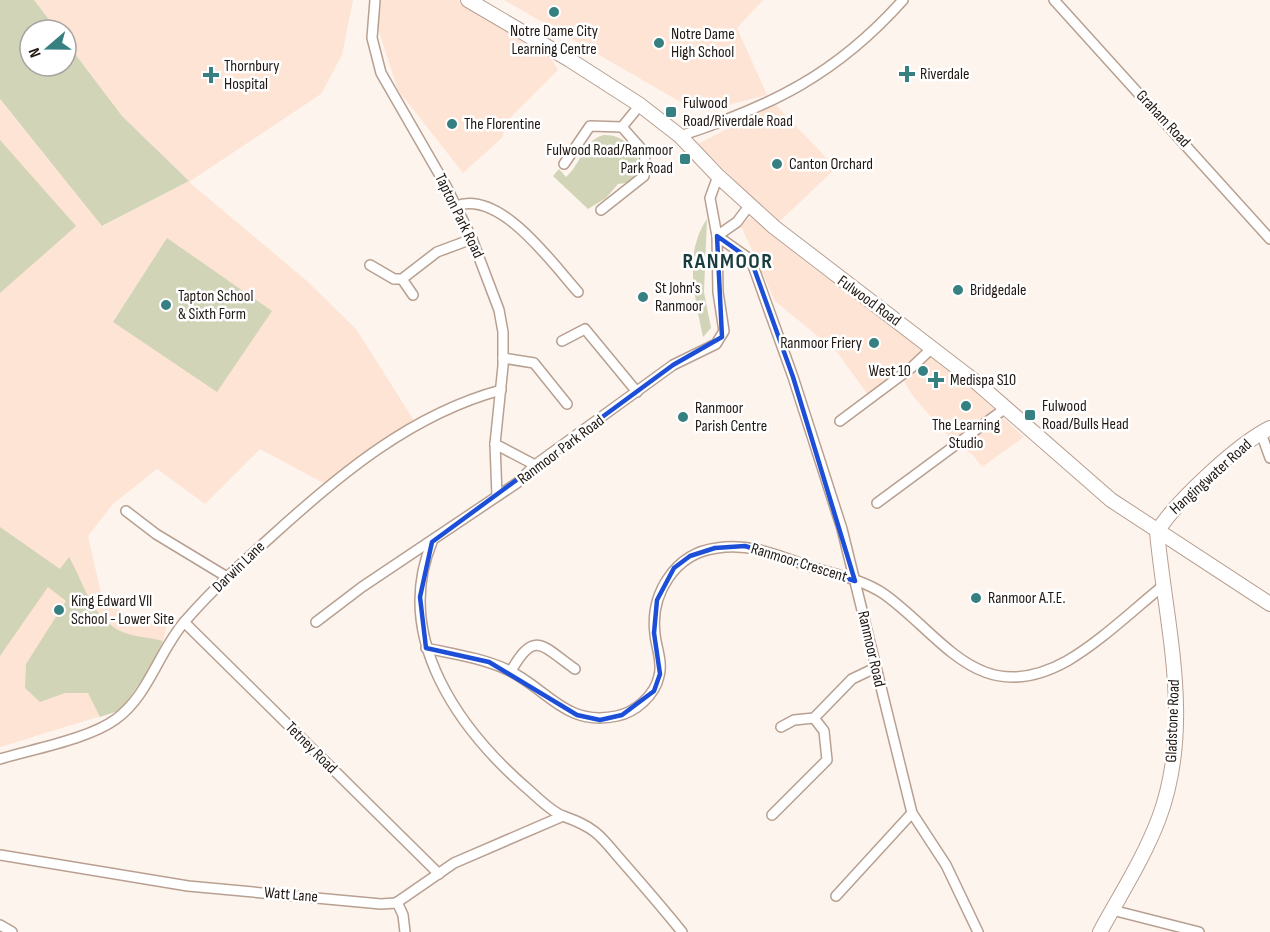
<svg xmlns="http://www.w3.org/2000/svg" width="1270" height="932" viewBox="0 0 1270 932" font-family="'Sofia Sans Condensed',sans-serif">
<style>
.built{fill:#fee4d4}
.green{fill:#d1d4b7}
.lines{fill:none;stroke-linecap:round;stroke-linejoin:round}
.street-casing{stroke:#b8a091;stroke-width:12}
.secondary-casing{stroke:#b8a091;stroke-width:16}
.street{stroke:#fff;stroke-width:9}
.secondary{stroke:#fff;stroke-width:14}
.marked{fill:none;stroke:#1d4ed8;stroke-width:4.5;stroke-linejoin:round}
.poi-dot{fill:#378082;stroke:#fff;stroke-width:2}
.labels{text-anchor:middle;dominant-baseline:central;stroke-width:5;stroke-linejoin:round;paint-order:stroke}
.poi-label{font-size:16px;fill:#211813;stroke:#fff;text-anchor:start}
.street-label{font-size:16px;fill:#211813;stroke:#fff}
.district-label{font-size:22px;font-weight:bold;letter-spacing:1.5px;fill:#193c3d;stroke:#fff}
</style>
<rect width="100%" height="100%" fill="#fef4ee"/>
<g class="built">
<polygon points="34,0 353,0 342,55 321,94 189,182 307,281 356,329 415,422 327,485 260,449 205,504 157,469 113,504 88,536 102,598 135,621 167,625 163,641 152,665 121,710 0,747 0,100 103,226 189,181 122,116 66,42 66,30 57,30"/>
<polygon points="381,0 458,0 546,49 558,70 505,123 503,137 463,173 398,90 378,29"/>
<polygon points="504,0 763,0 737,28 767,95 720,107 689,107"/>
<polygon points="775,104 836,168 778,223 698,144"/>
<polygon points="750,217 813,268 925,345 1024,437 982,467 973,455 953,442 912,395 903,379 871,399 837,352 775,301 741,226"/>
</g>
<g class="green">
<polygon points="0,0 34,0 57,30 30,30 30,66 66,66 66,42 122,116 189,181 102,226 0,99"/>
<path d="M 603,135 C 626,134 641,153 640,175 L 633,182 L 618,184 L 606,198 L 588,209 L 553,176 L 559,169 L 566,177 C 582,163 582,142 603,135 Z"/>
<polygon points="0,140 76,226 0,293"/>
<path d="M 707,219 L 704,292 L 711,328 L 703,337 C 695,298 683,254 707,219 Z"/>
<polygon points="167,238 272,311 217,392 113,322"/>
<path d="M 0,527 L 60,569 L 69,557 C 84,583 90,614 118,630 C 131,637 149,637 163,641 L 152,665 L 121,710 L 100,717 L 88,693 L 65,693 L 40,702 L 25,688 L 26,664 L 66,601 L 48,587 L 0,656 Z"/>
</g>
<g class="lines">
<g class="street-casing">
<g id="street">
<polyline points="375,0 372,38 381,73 446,186 472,239 499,310 503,332 503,366 495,444 497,496"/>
<polyline points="1054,0 1270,239"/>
<path d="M 680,136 C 772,106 837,74 903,0"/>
<polyline points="564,164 590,126 622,127"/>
<polyline points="718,176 710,198 717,236 737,222 749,206"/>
<path d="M 456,206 C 500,189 552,263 578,292"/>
<polyline points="601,210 644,176 645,153 622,127 640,105"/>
<polyline points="717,236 751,260 793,377 842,529 912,813 946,865 978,932"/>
<polyline points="370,265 394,279 402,279 437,252 472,239"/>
<polyline points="402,279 413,295"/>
<polyline points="562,341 585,329 637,392"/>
<polyline points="503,358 534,363 567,404"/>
<polyline points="840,421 911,368 932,348"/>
<polyline points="1261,433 1270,458"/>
<polyline points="495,444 535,465"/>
<polyline points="877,503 1007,407"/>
<polyline points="126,511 156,534 227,577"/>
<path d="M 432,542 C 392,638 460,731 530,791 C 539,799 552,812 563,816 C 574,820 585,824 595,832 C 604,839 612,850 620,859 C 641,883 662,907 682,932"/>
<polyline points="184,622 439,874"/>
<polyline points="316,622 362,587 517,483 535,465 673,365 716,344 724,331 718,292 717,236"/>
<path d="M 426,648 C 454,654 482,658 508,670 C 548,689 565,727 617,716 C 636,712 655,695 659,676 C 663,662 656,647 655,634 C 650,594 675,553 717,548 C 751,543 777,555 808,566 C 833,574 862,579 884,594 C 943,636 979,710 1067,661 C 1101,641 1133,610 1164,585"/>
<path d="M 511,671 C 535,629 542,646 575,669"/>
<polyline points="781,727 794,720 814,718 852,679 875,668"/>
<path d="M 0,759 C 33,749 89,739 116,719 C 149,695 159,650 186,620 C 213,589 243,562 273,535 C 340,474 412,414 501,390"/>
<polyline points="772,815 827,760 824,731 814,718"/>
<polyline points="0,855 188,886 381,904 396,903 454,863 563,816"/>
<polyline points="836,896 912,813"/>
<polyline points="397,902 403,915 405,932"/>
<polyline points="1112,910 1199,932"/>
<polyline points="0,925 12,932"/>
</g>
</g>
<g class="secondary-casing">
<g id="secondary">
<polyline points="468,0 570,60 640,105 680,136 718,176 774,227 976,382 1111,500 1270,604"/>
<path d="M 1100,932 C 1120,895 1144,858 1159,818 C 1194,724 1166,627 1157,532 C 1176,501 1238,444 1270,428"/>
</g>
</g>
<use href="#street" class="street"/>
<use href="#secondary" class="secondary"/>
</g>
<path class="marked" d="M 717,236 L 751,260 L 793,377 L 855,581 L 745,546 L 715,548 L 690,556 L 674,568 L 657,600 L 654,633 L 660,674 L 654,691 L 622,715 L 600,720 L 577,715 L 489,662 L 426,648 L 420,597 L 432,542 L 673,365 L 722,337 Z"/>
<g class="poi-dot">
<circle cx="554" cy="12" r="6"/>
<circle cx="659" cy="43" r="6"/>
<path d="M904 65h6v6h6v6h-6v6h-6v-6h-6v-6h6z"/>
<path d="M208 66h6v6h6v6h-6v6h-6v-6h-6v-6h6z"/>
<rect x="665" y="106" width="12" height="12" rx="3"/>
<circle cx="452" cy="124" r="6"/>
<rect x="679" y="153" width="12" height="12" rx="3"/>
<circle cx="777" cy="164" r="6"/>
<circle cx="958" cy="290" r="6"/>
<circle cx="643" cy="297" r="6"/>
<circle cx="166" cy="305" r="6"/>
<circle cx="874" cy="343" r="6"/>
<circle cx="923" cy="371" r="6"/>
<path d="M933 371h6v6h6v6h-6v6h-6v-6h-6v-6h6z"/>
<circle cx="966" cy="406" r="6"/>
<rect x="1024" y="409" width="12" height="12" rx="3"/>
<circle cx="683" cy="417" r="6"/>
<circle cx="976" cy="598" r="6"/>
<circle cx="59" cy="610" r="6"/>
</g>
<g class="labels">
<g class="poi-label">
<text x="554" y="31" text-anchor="middle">Notre Dame City<tspan x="554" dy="18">Learning Centre</tspan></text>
<text x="671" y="34">Notre Dame<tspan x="671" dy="18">High School</tspan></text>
<text x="224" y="66">Thornbury<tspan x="224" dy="18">Hospital</tspan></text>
<text x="920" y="74">Riverdale</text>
<text x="683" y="103">Fulwood<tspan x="683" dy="18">Road/Riverdale Road</tspan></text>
<text x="464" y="124">The Florentine</text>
<text x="673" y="150" text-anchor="end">Fulwood Road/Ranmoor<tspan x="673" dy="18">Park Road</tspan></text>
<text x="789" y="164">Canton Orchard</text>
<text x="655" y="288">St John's<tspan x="655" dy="18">Ranmoor</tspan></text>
<text x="970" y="290">Bridgedale</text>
<text x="178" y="296">Tapton School<tspan x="178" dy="18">&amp; Sixth Form</tspan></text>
<text x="862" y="343" text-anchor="end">Ranmoor Friery</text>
<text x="911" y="371" text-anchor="end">West 10</text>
<text x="950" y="380">Medispa S10</text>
<text x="1042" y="406">Fulwood<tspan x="1042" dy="18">Road/Bulls Head</tspan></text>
<text x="695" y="408">Ranmoor<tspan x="695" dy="18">Parish Centre</tspan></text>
<text x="966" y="425" text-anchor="middle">The Learning<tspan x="966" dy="18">Studio</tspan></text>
<text x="988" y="598">Ranmoor A.T.E.</text>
<text x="71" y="601">King Edward VII<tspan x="71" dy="18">School - Lower Site</tspan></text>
</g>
<g class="street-label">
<text transform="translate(1163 119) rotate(47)">Graham Road</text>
<text transform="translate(459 216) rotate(64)">Tapton Park Road</text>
<text transform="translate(869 301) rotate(36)">Fulwood Road</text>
<text transform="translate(561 450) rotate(-37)">Ranmoor Park Road</text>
<text transform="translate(1211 477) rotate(-42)">Hangingwater Road</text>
<text transform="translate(799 563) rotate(17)">Ranmoor Crescent</text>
<text transform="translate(239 567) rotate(-44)">Darwin Lane</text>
<text transform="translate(871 649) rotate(77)">Ranmoor Road</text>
<text transform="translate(1173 721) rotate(-88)">Gladstone Road</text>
<text transform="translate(311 748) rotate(45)">Tetney Road</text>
<text transform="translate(291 895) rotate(5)">Watt Lane</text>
</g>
<g class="district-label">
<text x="728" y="261">RANMOOR</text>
</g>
</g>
<g transform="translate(48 48) rotate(250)"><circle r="28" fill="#ffffff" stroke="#a6a3a1" stroke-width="1.5"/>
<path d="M0-4.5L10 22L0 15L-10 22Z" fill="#378082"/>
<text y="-9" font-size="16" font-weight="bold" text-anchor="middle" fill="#211813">N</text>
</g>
</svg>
